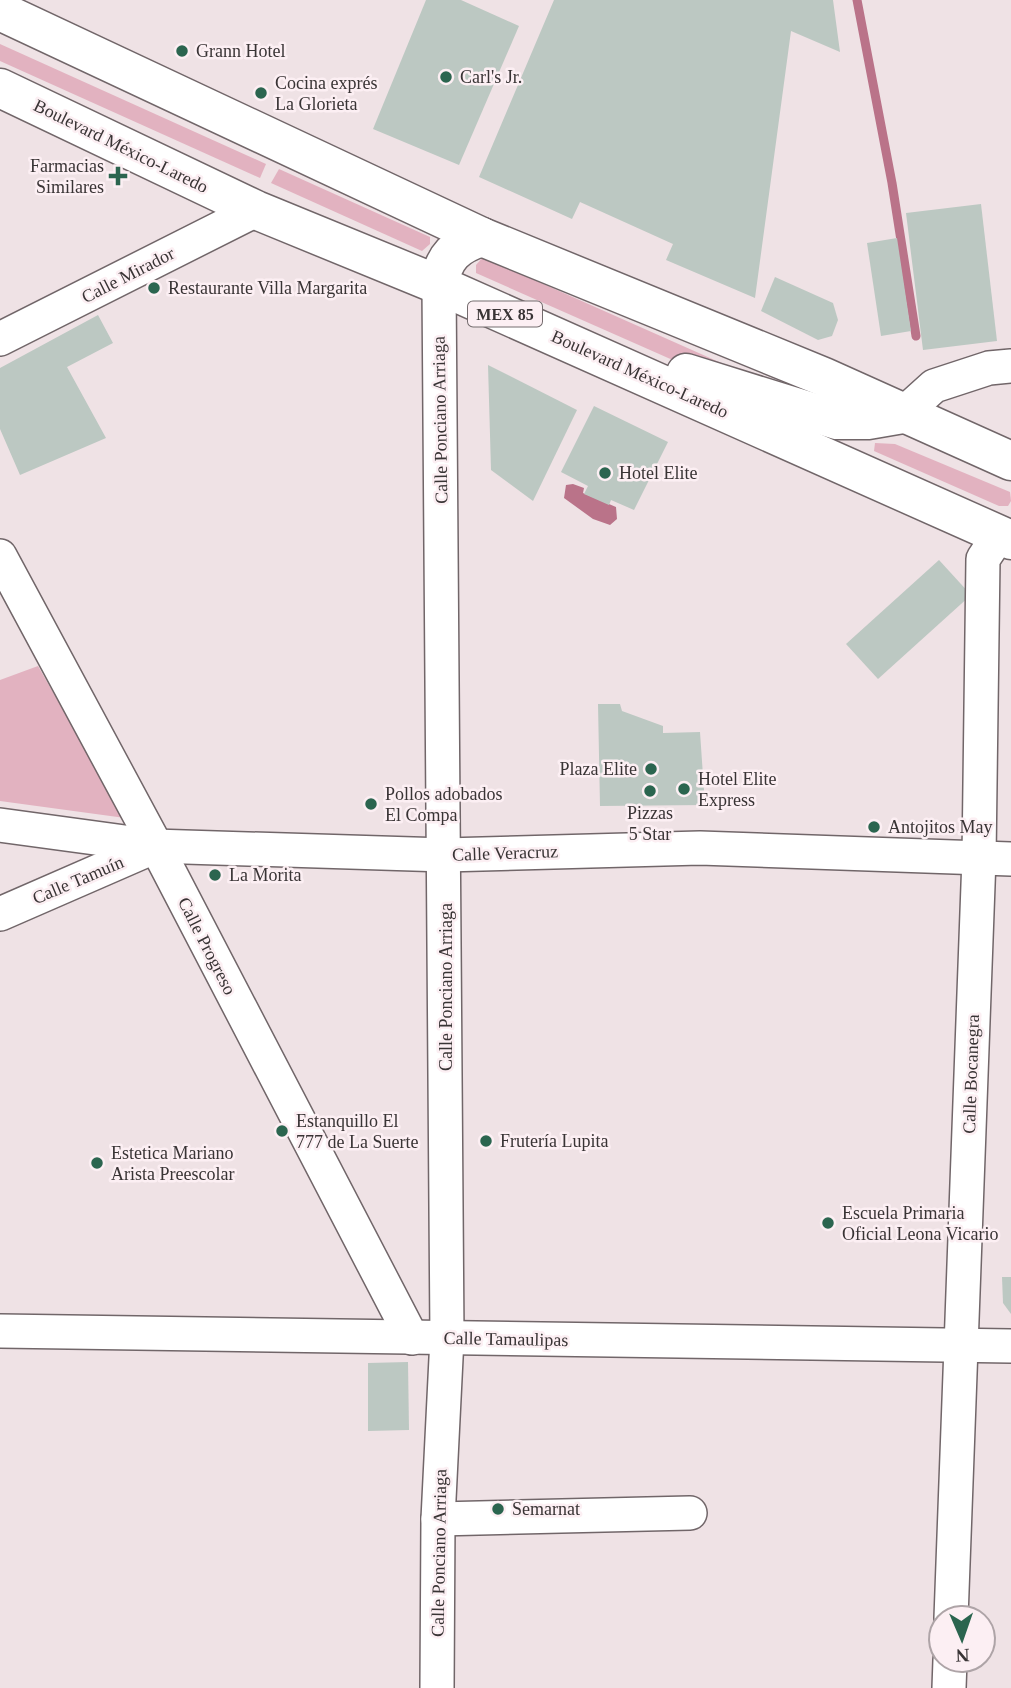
<svg xmlns="http://www.w3.org/2000/svg" width="1011" height="1688" viewBox="0 0 1011 1688" font-family="Georgia,serif">
<style>
.green{fill:#e2b2c0}
.water{fill:#ba7389}
.lines{fill:none;stroke-linecap:round;stroke-linejoin:round}
.stream{stroke:#ba7389;stroke-width:9}
.building{fill:#bcc8c2}
.minor-casing{stroke:#716669;stroke-width:36}
.major-casing{stroke:#716669;stroke-width:41}
.minor{stroke:#fff;stroke-width:33}
.major{stroke:#fff;stroke-width:38}
.poi-dot{fill:#2b654f;stroke:#fceff3;stroke-width:2.5}
.labels{text-anchor:middle;dominant-baseline:central;stroke-width:5;stroke-linejoin:round;paint-order:stroke}
.shield{fill:#fceff3;stroke:#746c6e;stroke-width:2}
.shield-label{font-size:16px;font-weight:bold;fill:#393435}
.poi-label{font-size:18px;fill:#393435;stroke:#fceff3;text-anchor:start}
.street-label{font-size:18px;fill:#393435;stroke:#fceff3}
</style>
<rect width="100%" height="100%" fill="#efe2e5"/>
<g class="green">
<polygon points="0,44 266,164 260,178 0,61"/>
<polygon points="279,169 430,237 430,244 422,251 271,183"/>
<polygon points="483,257 847,419 684,365 476,273 476,265"/>
<polygon points="875,443 895,444 1010,492 1011,501 1008,506 999,506 874,451"/>
<polygon points="38,666 125,818 0,801 0,680"/>
</g>
<polygon class="water" points="573,484 584,488 583,493 616,507 617,519 610,525 593,519 564,498 566,485"/>
<g class="lines">
<polyline class="stream" points="857,0 892,183 916,336"/>
</g>
<g class="building">
<polygon points="426,0 461,0 519,26 459,165 373,129"/>
<polygon points="554,0 833,0 840,52 791,31 755,298 666,260 673,244 580,202 572,219 479,177"/>
<polygon points="981,204 997,341 923,350 906,213"/>
<polygon points="897,238 911,331 881,336 867,243"/>
<polygon points="775,277 833,303 838,320 832,336 818,340 761,311"/>
<polygon points="98,315 113,343 67,367 106,438 20,475 0,429 0,368"/>
<polygon points="488,365 577,410 533,501 491,470"/>
<polygon points="594,406 668,442 634,510 611,500 609,505 584,494 588,486 561,472"/>
<polygon points="939,560 971,595 878,679 846,644"/>
<polygon points="598,704 620,704 622,711 663,726 663,733 700,732 705,805 600,806"/>
<polygon points="1002,1277 1011,1277 1011,1314 1003,1303"/>
<polygon points="408,1362 409,1430 368,1431 368,1363"/>
</g>
<g class="lines">
<g class="minor-casing">
<g id="minor">
<polyline points="0,339 256,210"/>
<polyline points="903,414 934,386 989,368 1011,366"/>
<polyline points="0,556 156,846 412,1338"/>
<polyline points="0,825 154,846 445,855 700,848 1011,859"/>
<polyline points="0,914 156,846"/>
<polyline points="0,1331 1011,1346"/>
<polyline points="438,1519 690,1513"/>
<polyline points="951,1618 979,858 983,559 999,535"/>
<polyline points="437,1688 438,1519 447,1338 439,285"/>
<polyline points="949,1688 950,1660"/>
</g>
</g>
<g class="major-casing">
<g id="major">
<polyline points="0,11 482,237 824,377 1011,461"/>
<polyline points="0,88 256,210 439,285 1011,540"/>
<path d="M 439,285 C 443,257 456,245 482,237"/>
<polyline points="686,373 837,420 868,420 903,414"/>
</g>
</g>
<use href="#minor" class="minor"/>
<use href="#major" class="major"/>
</g>
<g class="poi-dot">
<circle cx="182" cy="51" r="7"/>
<circle cx="446" cy="77" r="7"/>
<circle cx="261" cy="93" r="7"/>
<path d="M114.5 165.5h7v7h7v7h-7v7h-7v-7h-7v-7h7z"/>
<circle cx="154" cy="288" r="7"/>
<circle cx="605" cy="473" r="7"/>
<circle cx="651" cy="769" r="7"/>
<circle cx="684" cy="789" r="7"/>
<circle cx="650" cy="791" r="7"/>
<circle cx="371" cy="804" r="7"/>
<circle cx="874" cy="827" r="7"/>
<circle cx="215" cy="875" r="7"/>
<circle cx="282" cy="1131" r="7"/>
<circle cx="486" cy="1141" r="7"/>
<circle cx="97" cy="1163" r="7"/>
<circle cx="828" cy="1223" r="7"/>
<circle cx="498" cy="1509" r="7"/>
</g>
<g class="labels">
<rect class="shield" x="468" y="301.5" width="74" height="25" rx="5"/>
<g class="shield-label">
<text x="505" y="314">MEX 85</text>
</g>
<g class="poi-label">
<text x="196" y="51">Grann Hotel</text>
<text x="460" y="77">Carl's Jr.</text>
<text x="275" y="83">Cocina exprés<tspan x="275" dy="21">La Glorieta</tspan></text>
<text x="104" y="166" text-anchor="end">Farmacias<tspan x="104" dy="21">Similares</tspan></text>
<text x="168" y="288">Restaurante Villa Margarita</text>
<text x="619" y="473">Hotel Elite</text>
<text x="637" y="769" text-anchor="end">Plaza Elite</text>
<text x="698" y="779">Hotel Elite<tspan x="698" dy="21">Express</tspan></text>
<text x="385" y="794">Pollos adobados<tspan x="385" dy="21">El Compa</tspan></text>
<text x="650" y="813" text-anchor="middle">Pizzas<tspan x="650" dy="21">5 Star</tspan></text>
<text x="888" y="827">Antojitos May</text>
<text x="229" y="875">La Morita</text>
<text x="296" y="1121">Estanquillo El<tspan x="296" dy="21">777 de La Suerte</tspan></text>
<text x="500" y="1141">Frutería Lupita</text>
<text x="111" y="1153">Estetica Mariano<tspan x="111" dy="21">Arista Preescolar</tspan></text>
<text x="842" y="1213">Escuela Primaria<tspan x="842" dy="21">Oficial Leona Vicario</tspan></text>
<text x="512" y="1509">Semarnat</text>
</g>
<g class="street-label">
<text transform="translate(121 146) rotate(26)">Boulevard México-Laredo</text>
<text transform="translate(128 275) rotate(-27)">Calle Mirador</text>
<text transform="translate(640 374) rotate(24)">Boulevard México-Laredo</text>
<text transform="translate(440 420) rotate(-91)">Calle Ponciano Arriaga</text>
<text transform="translate(505 853) rotate(-2)">Calle Veracruz</text>
<text transform="translate(78 880) rotate(-23)">Calle Tamuín</text>
<text transform="translate(207 946) rotate(63)">Calle Progreso</text>
<text transform="translate(446 987) rotate(-90)">Calle Ponciano Arriaga</text>
<text transform="translate(971 1074) rotate(-88)">Calle Bocanegra</text>
<text transform="translate(506 1339) rotate(1)">Calle Tamaulipas</text>
<text transform="translate(439 1553) rotate(-89)">Calle Ponciano Arriaga</text>
</g>
</g>
<g transform="translate(962 1639) rotate(178)"><circle r="33" fill="#fceff3" stroke="#aea4a7" stroke-width="2"/>
<path d="M0-5L12 26L0 18L-12 26Z" fill="#2b654f"/>
<text y="-10" font-size="19" font-weight="bold" text-anchor="middle" fill="#393435">N</text>
</g>
</svg>
